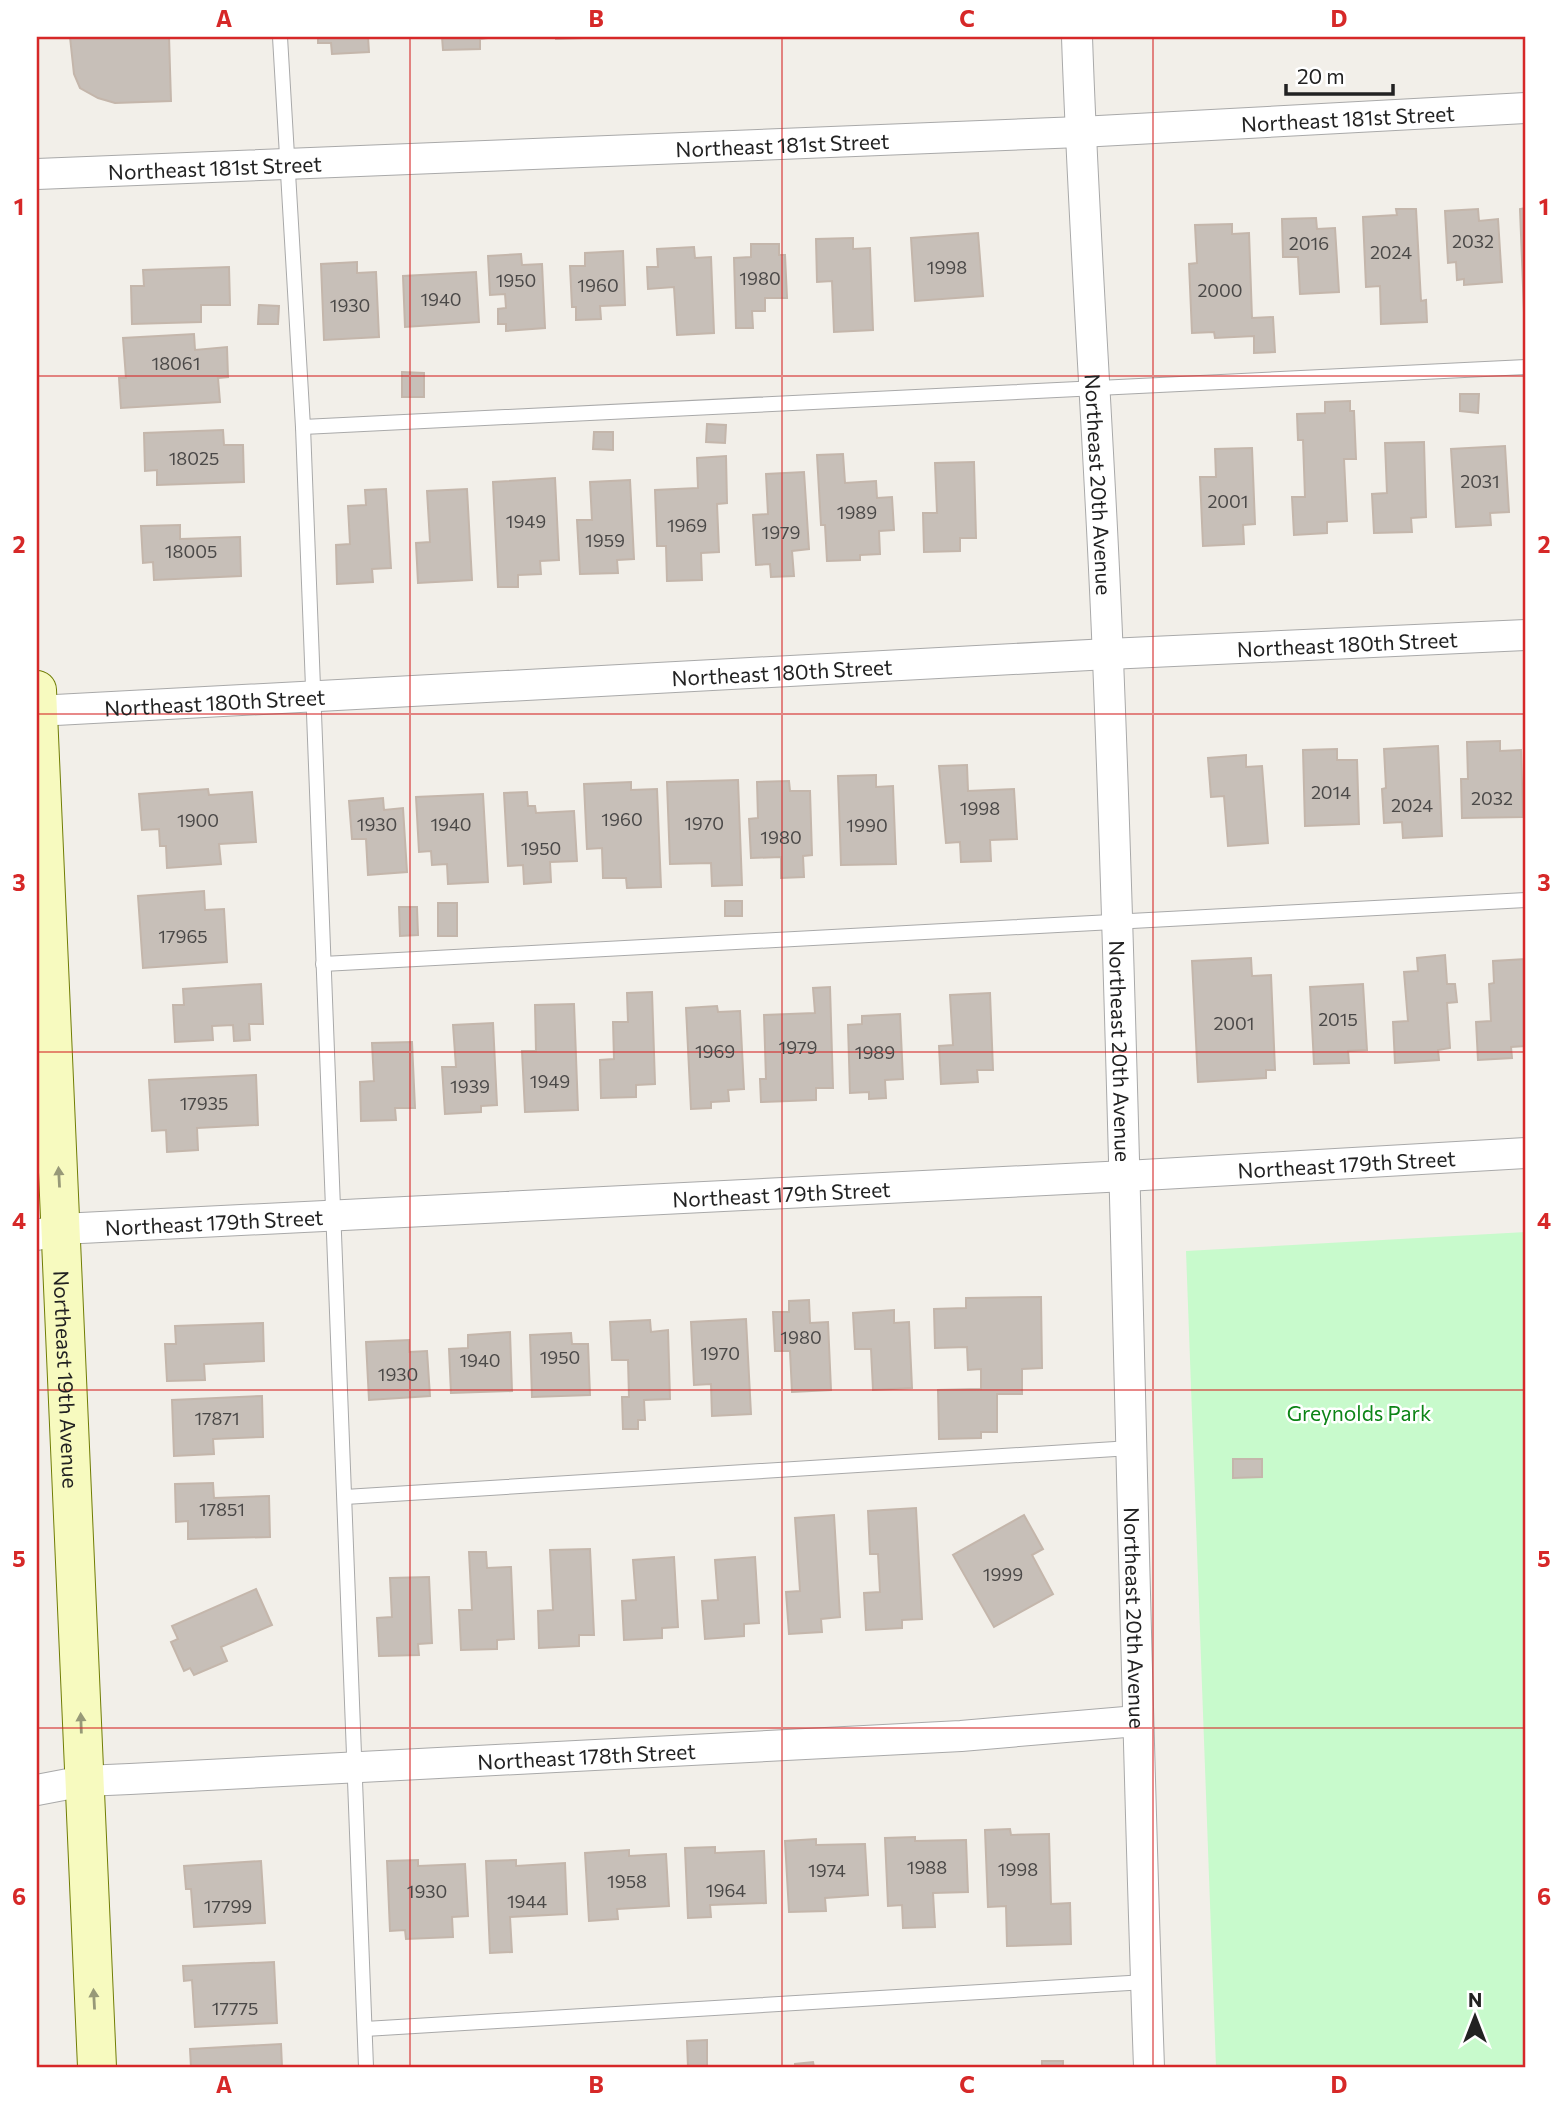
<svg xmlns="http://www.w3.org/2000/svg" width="1563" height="2104" viewBox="0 0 1563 2104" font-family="Commissioner,sans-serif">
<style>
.park{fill:#c8facc}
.building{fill:#c7bfb8;stroke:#c4b6ab;stroke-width:2}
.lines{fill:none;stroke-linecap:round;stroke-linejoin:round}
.lane-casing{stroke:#a9a9a9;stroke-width:16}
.street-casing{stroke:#a9a9a9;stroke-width:32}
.secondary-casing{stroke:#707d05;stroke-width:40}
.lane{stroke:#fff;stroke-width:14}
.street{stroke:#fff;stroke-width:30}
.secondary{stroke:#f7fabf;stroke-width:38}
.oneway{fill:#979978}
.grid{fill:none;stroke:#d62828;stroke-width:2;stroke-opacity:0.55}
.labels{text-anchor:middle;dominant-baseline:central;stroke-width:5;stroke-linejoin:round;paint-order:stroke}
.number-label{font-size:18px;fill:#4b4948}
.street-label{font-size:21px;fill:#222;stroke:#fff}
.park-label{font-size:21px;fill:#0c8416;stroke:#fff}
.neatline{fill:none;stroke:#d62828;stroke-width:2.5}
.grid-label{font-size:23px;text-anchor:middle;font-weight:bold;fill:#d62828}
</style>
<rect width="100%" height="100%" fill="#f2efe9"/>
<polygon class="park" points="1526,1232 1526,2067 1216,2067 1186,1251"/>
<g class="building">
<polygon points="70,37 169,37 171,101 115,103 98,98 80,88 74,74"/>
<polygon points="318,37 368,37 369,52 332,54 331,43 318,43"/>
<polygon points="442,37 496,37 480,39 480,49 443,50"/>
<polygon points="556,37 612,37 556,39"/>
<polygon points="1526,208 1526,312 1524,312 1520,209"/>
<polygon points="1396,209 1416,209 1421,301 1426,300 1427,322 1381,324 1380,286 1366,287 1363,217 1397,215"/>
<polygon points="1478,209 1479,221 1498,219 1502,282 1464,285 1464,279 1457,280 1456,262 1448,263 1445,211"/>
<polygon points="1316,218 1317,229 1335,228 1339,292 1300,294 1298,257 1283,257 1282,219"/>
<polygon points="1232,224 1232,234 1249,233 1252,318 1273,317 1275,352 1254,353 1254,336 1215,338 1214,332 1192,333 1189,264 1197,263 1195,225"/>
<polygon points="978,233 983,296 915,301 911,238"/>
<polygon points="853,238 853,249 870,248 873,330 834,332 832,281 817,282 816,239"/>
<polygon points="751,244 779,244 779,255 785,255 787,298 765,298 765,311 752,311 753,328 736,328 734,258 751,257"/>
<polygon points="694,247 695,258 711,257 714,333 677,335 674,287 648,289 647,267 658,267 657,249"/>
<polygon points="623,251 625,305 600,306 601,319 576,320 576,307 572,307 570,266 585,266 585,253"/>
<polygon points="521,254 522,265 542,264 545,328 506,331 506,324 498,324 498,309 506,308 505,294 490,295 488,256"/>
<polygon points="357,262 357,273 376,272 379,337 324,340 321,264"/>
<polygon points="229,267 230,305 201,305 201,322 132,324 131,286 144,286 143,270"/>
<polygon points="476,272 479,322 405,327 403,276"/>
<polygon points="259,305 279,306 278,324 258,324"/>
<polygon points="194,334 195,350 227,347 228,377 218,378 220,402 121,408 119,378 126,378 123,338"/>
<polygon points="402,372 424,373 424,397 402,397"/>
<polygon points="1460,394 1479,394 1478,413 1460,411"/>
<polygon points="1350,401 1350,411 1354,411 1356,459 1344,459 1347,521 1327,522 1327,533 1294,535 1292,497 1305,497 1303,440 1298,440 1297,414 1325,413 1325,402"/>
<polygon points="707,424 726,425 725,443 706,442"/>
<polygon points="223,430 224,445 243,445 244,482 157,485 157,470 145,471 144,433"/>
<polygon points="594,432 613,432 613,450 593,449"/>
<polygon points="1424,442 1426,517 1411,518 1412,532 1374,533 1372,494 1387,493 1385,443"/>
<polygon points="1505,446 1509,512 1490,513 1491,525 1456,527 1451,449"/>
<polygon points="1252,448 1255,524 1243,525 1244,544 1203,546 1200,477 1216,477 1215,449"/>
<polygon points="843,454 845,483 876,481 877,498 892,497 894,530 879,531 880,554 860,555 860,560 827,561 825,525 821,525 817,455"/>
<polygon points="726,456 727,503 717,504 719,552 701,553 702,580 667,581 666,546 657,546 655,490 698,488 697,458"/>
<polygon points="974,462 976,538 960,538 960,551 924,552 923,513 937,513 935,463"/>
<polygon points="804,472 809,549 792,551 794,576 771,577 770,564 756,565 753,515 768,514 766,474"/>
<polygon points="555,478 559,560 540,561 541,574 518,575 518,587 498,587 493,482"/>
<polygon points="630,480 634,559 617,560 618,573 580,574 577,520 592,520 590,482"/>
<polygon points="386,489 391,568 372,569 373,582 337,584 336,545 350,544 348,506 366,505 365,490"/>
<polygon points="467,489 472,580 418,583 416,543 430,542 427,491"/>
<polygon points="180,525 180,539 240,537 241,576 154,580 153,562 143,563 141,526"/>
<polygon points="1500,741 1500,751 1521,750 1523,817 1462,818 1461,779 1468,779 1467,742"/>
<polygon points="1438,746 1442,836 1403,838 1402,822 1384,823 1382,789 1386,788 1384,749"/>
<polygon points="1337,749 1337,760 1357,760 1359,824 1305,826 1303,750"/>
<polygon points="1246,755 1246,767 1262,766 1268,843 1228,846 1224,796 1211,797 1208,758"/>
<polygon points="967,765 968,791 1014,789 1017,839 990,840 991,861 961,862 960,842 946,843 939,766"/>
<polygon points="876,775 876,787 893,786 896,864 841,865 838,776"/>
<polygon points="738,780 742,885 712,886 711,863 670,864 667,782"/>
<polygon points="789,781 790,791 810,791 812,855 803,856 804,877 781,878 781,857 751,858 749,819 758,818 757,782"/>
<polygon points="631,782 631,790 657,789 661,887 627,888 626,878 603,878 602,848 587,849 584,784"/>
<polygon points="208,789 209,795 252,792 256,842 219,844 221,864 167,868 166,846 160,846 159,829 142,830 139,794"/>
<polygon points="527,792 528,806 535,806 536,813 574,811 577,861 550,862 551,882 524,884 523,865 508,866 504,793"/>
<polygon points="483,794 488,882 448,884 447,864 432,865 431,851 419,852 416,797"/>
<polygon points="383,798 384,810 403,808 407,872 368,875 366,839 352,839 349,801"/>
<polygon points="204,891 205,910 224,909 227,962 143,968 138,896"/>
<rect x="725" y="901" width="17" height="15"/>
<rect x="438" y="903" width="19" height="33"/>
<polygon points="399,907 417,907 418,935 400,936"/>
<polygon points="1445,955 1447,984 1455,984 1457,1002 1447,1003 1450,1048 1438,1050 1439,1060 1395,1063 1393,1022 1408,1021 1404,972 1418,971 1417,958"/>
<polygon points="1251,958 1252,976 1271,975 1275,1070 1266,1070 1266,1078 1198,1082 1192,961"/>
<polygon points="1526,959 1526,1046 1511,1047 1512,1058 1478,1060 1476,1022 1491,1021 1489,984 1494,983 1493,961"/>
<polygon points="261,984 263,1024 249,1024 250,1040 234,1041 233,1025 212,1026 213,1040 175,1042 173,1005 184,1005 183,989"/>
<polygon points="1363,984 1367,1050 1348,1051 1349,1063 1314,1064 1310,987"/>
<polygon points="830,987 833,1088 816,1088 816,1100 761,1102 760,1079 766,1079 764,1015 815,1013 813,988"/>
<polygon points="652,992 655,1084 636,1085 636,1097 601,1098 600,1060 614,1059 613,1022 628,1022 627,993"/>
<polygon points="990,993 993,1070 977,1070 978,1082 941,1084 939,1046 953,1045 950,995"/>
<polygon points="574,1004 578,1110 525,1112 522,1051 536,1051 535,1005"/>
<polygon points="717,1006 718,1012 740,1011 744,1089 728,1090 729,1101 711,1102 711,1108 691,1109 686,1008"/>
<polygon points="900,1014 903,1079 885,1080 886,1098 869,1099 869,1092 850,1093 848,1025 862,1024 862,1016"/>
<polygon points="493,1023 497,1105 481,1106 481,1112 445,1114 442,1067 456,1067 453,1025"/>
<polygon points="412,1042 415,1108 395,1108 396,1120 361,1121 360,1082 374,1081 372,1043"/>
<polygon points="256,1075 258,1125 197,1128 198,1150 167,1152 166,1130 152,1131 149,1080"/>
<polygon points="1041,1297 1042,1368 1022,1369 1022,1394 997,1394 997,1432 981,1432 981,1438 939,1439 938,1390 981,1389 981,1369 968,1370 967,1347 935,1348 934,1309 966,1308 966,1298"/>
<polygon points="809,1300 810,1323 828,1322 831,1390 792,1392 790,1351 775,1351 773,1312 789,1312 789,1301"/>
<polygon points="894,1310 894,1323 909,1322 912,1388 873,1390 871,1349 855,1349 853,1313"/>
<polygon points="746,1319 751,1414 712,1416 711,1384 694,1385 691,1322"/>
<polygon points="650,1320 651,1332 668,1330 670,1399 644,1400 645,1420 638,1420 638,1429 623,1429 622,1397 629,1397 628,1360 612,1360 610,1322"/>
<polygon points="263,1323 264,1361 204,1364 205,1380 167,1381 165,1344 176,1344 175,1326"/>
<polygon points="510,1332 512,1391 451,1393 449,1349 468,1348 468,1335"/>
<polygon points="571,1333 572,1344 588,1344 590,1395 532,1397 530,1335"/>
<polygon points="409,1340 409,1352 427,1351 430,1396 369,1400 366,1342"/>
<polygon points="262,1396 263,1437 213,1439 214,1454 174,1456 172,1400"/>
<polygon points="1233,1459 1262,1459 1262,1477 1233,1478"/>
<polygon points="213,1483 214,1498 269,1496 270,1537 188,1539 188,1521 176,1522 175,1484"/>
<polygon points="916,1508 922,1619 902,1620 902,1628 866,1630 864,1593 880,1592 878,1554 870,1554 868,1511"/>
<polygon points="834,1515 840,1617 821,1619 822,1632 789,1634 786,1592 800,1591 795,1518"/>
<polygon points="1024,1515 1043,1549 1032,1555 1053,1594 994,1627 953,1555"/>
<polygon points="590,1549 594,1635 579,1635 579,1646 539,1648 538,1611 553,1610 550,1550"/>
<polygon points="469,1552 486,1552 487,1568 511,1567 514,1639 497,1640 497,1649 461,1650 459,1610 472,1610"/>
<polygon points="674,1557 678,1627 662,1628 662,1638 624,1640 622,1601 636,1600 633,1560"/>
<polygon points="755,1557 759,1623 744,1624 744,1636 705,1639 702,1601 718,1600 715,1560"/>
<polygon points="429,1577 432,1643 418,1644 419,1655 379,1656 377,1618 392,1617 390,1578"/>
<polygon points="256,1589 272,1625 221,1647 227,1661 194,1675 190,1668 184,1671 171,1642 178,1639 172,1626"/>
<polygon points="1010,1829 1011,1835 1049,1834 1051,1904 1070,1903 1071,1944 1007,1946 1006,1906 988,1907 985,1830"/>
<polygon points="915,1837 915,1841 966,1840 968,1892 933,1893 935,1927 903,1928 902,1905 888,1906 885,1838"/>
<polygon points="816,1839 816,1845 865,1844 868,1895 825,1898 826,1911 789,1912 785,1841"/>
<polygon points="715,1847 715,1853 764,1851 766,1903 710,1905 711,1917 688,1918 685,1848"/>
<polygon points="629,1850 629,1856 666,1854 669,1906 617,1909 618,1919 589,1921 585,1853"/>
<polygon points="418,1860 418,1866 465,1864 468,1916 452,1917 453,1937 406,1939 405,1930 390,1931 387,1861"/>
<polygon points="516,1860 516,1866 565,1863 567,1914 510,1917 512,1952 490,1953 486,1861"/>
<polygon points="261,1861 265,1923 194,1927 191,1889 186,1889 184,1866"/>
<polygon points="274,1962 277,2023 195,2027 192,1980 184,1981 183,1966"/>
<polygon points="707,2040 707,2067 688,2067 687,2041"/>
<polygon points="281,2044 282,2067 191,2067 190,2049"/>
<rect x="1042" y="2061" width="21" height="6"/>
<polygon points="813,2062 814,2067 795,2067 795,2064"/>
</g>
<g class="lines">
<g class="lane-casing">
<g id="lane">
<polyline points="280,37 303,427 366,2067"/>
<polyline points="303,427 1526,367"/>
<polyline points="323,964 1526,900"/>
<polyline points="345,1497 1131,1448"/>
<polyline points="365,2029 1146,1982"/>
</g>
</g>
<g class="street-casing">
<g id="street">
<path id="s1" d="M 1077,37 C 1084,244 1100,451 1108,659 C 1127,1128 1132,1598 1149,2067"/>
<path id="s2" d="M 37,174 L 1080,132 L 1526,108"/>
<path id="s3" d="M 37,711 L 1108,654 L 1526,635"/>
<path id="s4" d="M 37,1235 L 61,1229 L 1126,1176 L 1526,1153"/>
<path id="s5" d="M 37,1790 L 84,1781 L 130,1779 L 961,1736 L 1137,1721"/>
</g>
</g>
<g class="secondary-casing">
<g id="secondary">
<path id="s6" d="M 37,690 L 97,2067"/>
</g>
</g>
<use href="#lane" class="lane"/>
<use href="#street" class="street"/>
<use href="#secondary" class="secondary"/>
</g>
<defs><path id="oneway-solid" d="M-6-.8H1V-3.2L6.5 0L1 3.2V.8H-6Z" transform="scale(1.75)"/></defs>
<g class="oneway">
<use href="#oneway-solid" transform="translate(59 1177) rotate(-93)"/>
<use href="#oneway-solid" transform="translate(81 1723) rotate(-92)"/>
<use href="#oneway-solid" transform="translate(94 1999) rotate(-93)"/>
</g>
<path class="grid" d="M 410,37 L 410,2067M 782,37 L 782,2067M 1153,37 L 1153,2067M 37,376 L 1526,376M 37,714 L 1526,714M 37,1052 L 1526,1052M 37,1390 L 1526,1390M 37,1728 L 1526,1728"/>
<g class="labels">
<g class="number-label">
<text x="1473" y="241">2032</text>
<text x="1309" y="243">2016</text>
<text x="1391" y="252">2024</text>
<text x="947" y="267">1998</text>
<text x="760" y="278">1980</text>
<text x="516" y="280">1950</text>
<text x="598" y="285">1960</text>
<text x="1220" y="290">2000</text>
<text x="441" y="299">1940</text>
<text x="350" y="305">1930</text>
<text x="176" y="363">18061</text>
<text x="194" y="458">18025</text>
<text x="1480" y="481">2031</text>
<text x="1228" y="501">2001</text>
<text x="857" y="512">1989</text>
<text x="526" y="521">1949</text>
<text x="687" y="525">1969</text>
<text x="781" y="532">1979</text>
<text x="605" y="540">1959</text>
<text x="191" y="551">18005</text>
<text x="1331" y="792">2014</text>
<text x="1492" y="798">2032</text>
<text x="1412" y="805">2024</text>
<text x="980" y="808">1998</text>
<text x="622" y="819">1960</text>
<text x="198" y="820">1900</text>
<text x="704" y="823">1970</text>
<text x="377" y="824">1930</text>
<text x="451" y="824">1940</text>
<text x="867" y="825">1990</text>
<text x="781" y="837">1980</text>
<text x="541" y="848">1950</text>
<text x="183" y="936">17965</text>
<text x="1338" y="1019">2015</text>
<text x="1234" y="1023">2001</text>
<text x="798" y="1047">1979</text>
<text x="715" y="1051">1969</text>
<text x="875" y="1052">1989</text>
<text x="550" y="1081">1949</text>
<text x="470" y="1086">1939</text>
<text x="204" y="1103">17935</text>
<text x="801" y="1337">1980</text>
<text x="720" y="1353">1970</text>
<text x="560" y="1357">1950</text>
<text x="480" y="1360">1940</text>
<text x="398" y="1374">1930</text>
<text x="217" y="1418">17871</text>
<text x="222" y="1509">17851</text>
<text x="1003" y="1574">1999</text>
<text x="927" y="1867">1988</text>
<text x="1018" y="1869">1998</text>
<text x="827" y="1870">1974</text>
<text x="627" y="1881">1958</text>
<text x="726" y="1890">1964</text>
<text x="427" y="1891">1930</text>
<text x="527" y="1901">1944</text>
<text x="228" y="1906">17799</text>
<text x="235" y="2008">17775</text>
</g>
<g class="street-label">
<text stroke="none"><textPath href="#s2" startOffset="1312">Northeast 181st Street</textPath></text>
<text stroke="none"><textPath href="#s2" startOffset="746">Northeast 181st Street</textPath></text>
<text stroke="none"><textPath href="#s2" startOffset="178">Northeast 181st Street</textPath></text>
<text stroke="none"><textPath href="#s1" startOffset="448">Northeast 20th Avenue</textPath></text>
<text stroke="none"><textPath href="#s3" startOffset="1312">Northeast 180th Street</textPath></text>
<text stroke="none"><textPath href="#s3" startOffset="746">Northeast 180th Street</textPath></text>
<text stroke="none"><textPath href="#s3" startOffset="178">Northeast 180th Street</textPath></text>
<text stroke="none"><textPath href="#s1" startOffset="1015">Northeast 20th Avenue</textPath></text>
<text stroke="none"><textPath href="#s4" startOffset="1312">Northeast 179th Street</textPath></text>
<text stroke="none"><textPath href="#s4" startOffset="746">Northeast 179th Street</textPath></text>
<text stroke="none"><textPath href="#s4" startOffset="178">Northeast 179th Street</textPath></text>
<text stroke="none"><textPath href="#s6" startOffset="690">Northeast 19th Avenue</textPath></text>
<text stroke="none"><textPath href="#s1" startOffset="1582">Northeast 20th Avenue</textPath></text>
<text stroke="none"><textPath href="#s5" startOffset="551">Northeast 178th Street</textPath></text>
</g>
<g class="park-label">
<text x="1359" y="1412">Greynolds Park</text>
</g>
</g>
<rect width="1563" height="2104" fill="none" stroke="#ffffff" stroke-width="77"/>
<g transform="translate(1475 2017)" stroke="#ffffff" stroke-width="5" paint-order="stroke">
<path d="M0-5L12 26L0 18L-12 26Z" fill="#222222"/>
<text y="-10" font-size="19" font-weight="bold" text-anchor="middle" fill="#222222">N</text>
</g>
<path d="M1286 84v10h107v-10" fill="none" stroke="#222222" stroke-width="3.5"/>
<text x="1297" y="84" font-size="21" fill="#222222" stroke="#ffffff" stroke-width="5" paint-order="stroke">20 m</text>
<rect x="38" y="38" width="1486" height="2028" class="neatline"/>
<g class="grid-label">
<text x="224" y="27">A</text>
<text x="596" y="27">B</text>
<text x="967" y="27">C</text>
<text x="1339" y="27">D</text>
<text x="19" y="215">1</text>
<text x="1544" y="215">1</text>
<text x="19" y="553">2</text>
<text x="1544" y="553">2</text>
<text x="19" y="891">3</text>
<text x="1544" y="891">3</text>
<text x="19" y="1229">4</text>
<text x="1544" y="1229">4</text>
<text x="19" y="1567">5</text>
<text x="1544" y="1567">5</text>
<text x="19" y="1905">6</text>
<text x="1544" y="1905">6</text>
<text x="224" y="2093">A</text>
<text x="596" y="2093">B</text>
<text x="967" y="2093">C</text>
<text x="1339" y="2093">D</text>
</g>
</svg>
